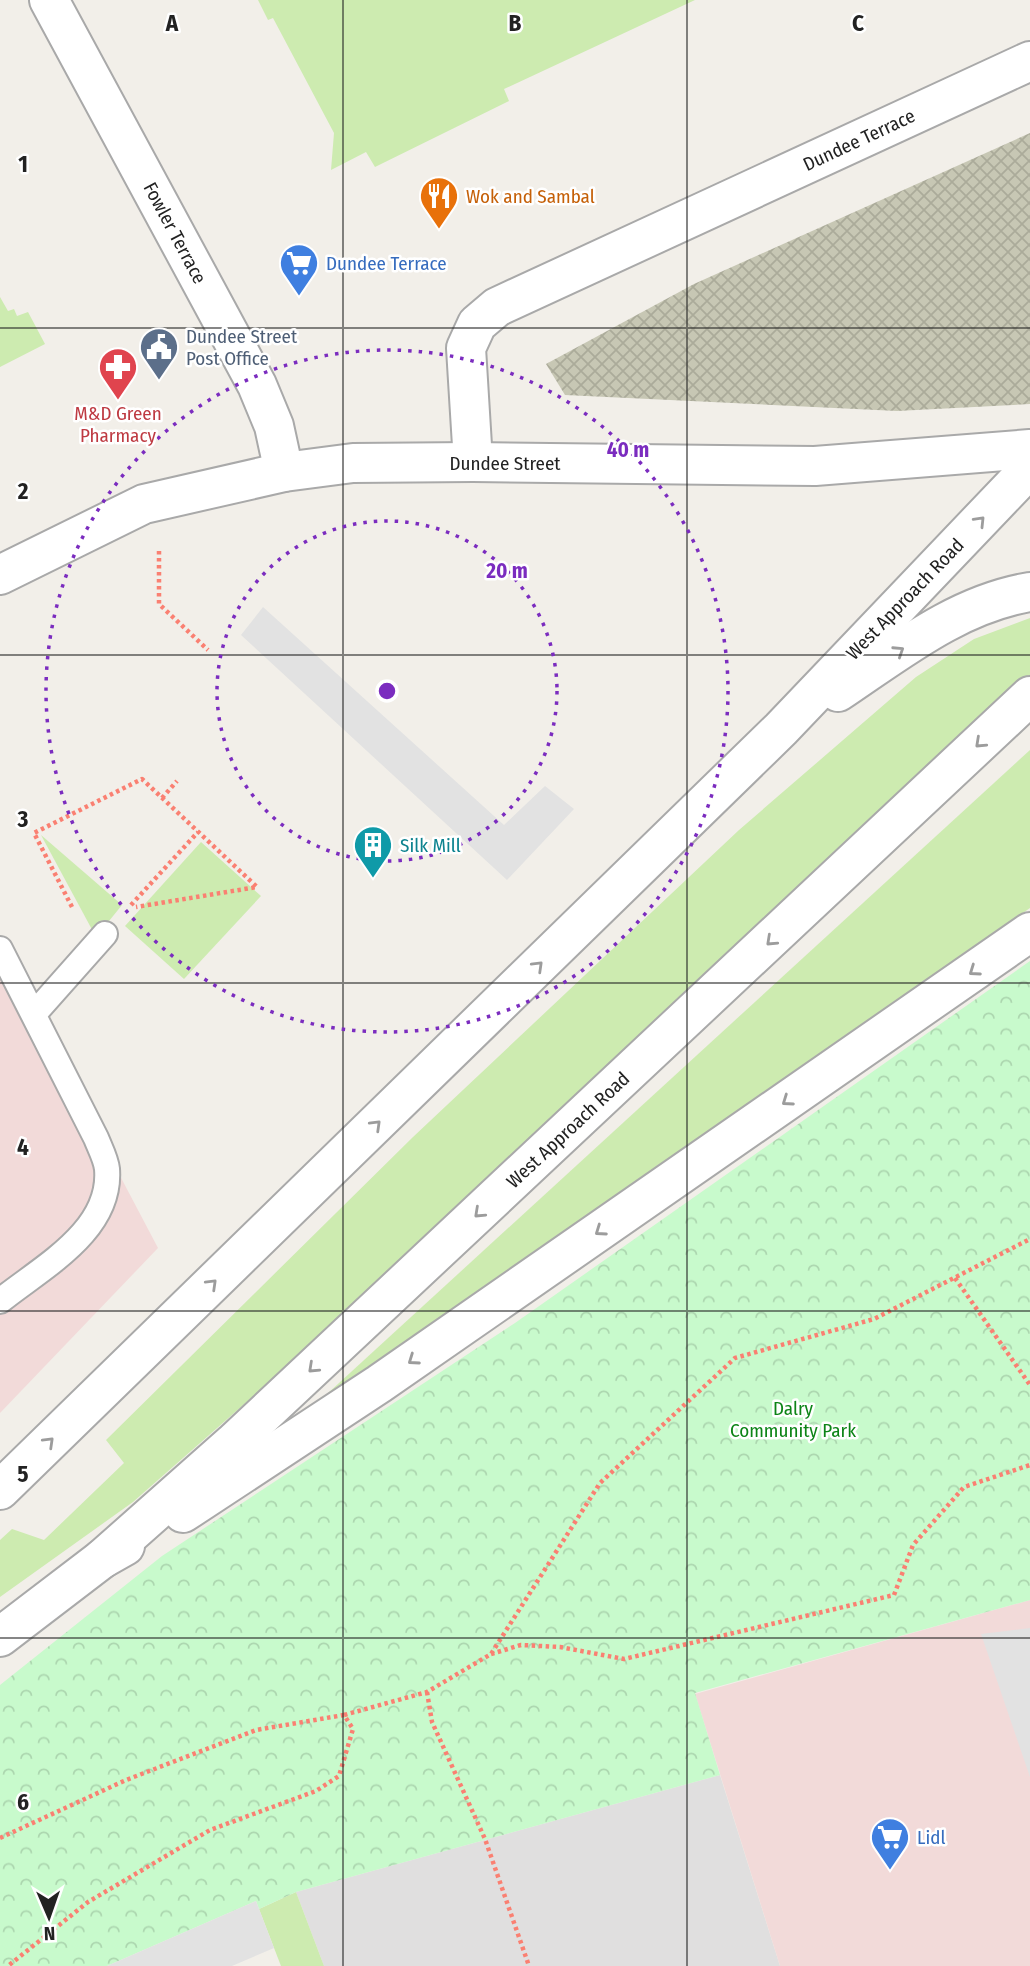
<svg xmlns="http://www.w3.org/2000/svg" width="1030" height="1966" viewBox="0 0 1030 1966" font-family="'Fira Sans Condensed',sans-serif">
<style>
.residential{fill:#e0dfdf}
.commercial{fill:#f2dad9}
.construction{fill:url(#construction-cross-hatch)}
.grass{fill:#cdebb0}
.park{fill:url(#park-crowns)}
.parking{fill:#e2e2e2}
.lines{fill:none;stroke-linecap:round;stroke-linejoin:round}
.service-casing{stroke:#a9a9a9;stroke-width:28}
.minor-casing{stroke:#a9a9a9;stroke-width:42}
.tertiary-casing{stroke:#a9a9a9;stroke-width:42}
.path{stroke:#fa8072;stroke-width:4.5;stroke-dasharray:3.5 3.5;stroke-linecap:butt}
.service{stroke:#fff;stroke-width:24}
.minor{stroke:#fff;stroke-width:38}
.tertiary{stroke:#fff;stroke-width:38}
.oneway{stroke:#9c9c9c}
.grid{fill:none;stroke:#222;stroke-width:2;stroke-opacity:0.55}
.ring{fill:none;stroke:#7b2cbf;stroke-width:3.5;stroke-dasharray:3.5 7}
.labels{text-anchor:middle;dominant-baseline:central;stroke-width:5;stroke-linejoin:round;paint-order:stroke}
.street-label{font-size:19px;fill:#222;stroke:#fff}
.food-label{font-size:19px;fill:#c56008;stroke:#fff;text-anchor:start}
.shop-label{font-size:19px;fill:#366cbe;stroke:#fff;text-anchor:start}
.service-label{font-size:19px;fill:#4e5e75;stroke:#fff;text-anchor:start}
.health-label{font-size:19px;fill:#be3a42;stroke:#fff}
.culture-label{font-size:19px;fill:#0d838f;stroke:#fff;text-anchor:start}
.park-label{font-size:19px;fill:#0c8416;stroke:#fff}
.grid-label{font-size:23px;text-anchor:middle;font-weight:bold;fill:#222;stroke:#fff;stroke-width:5;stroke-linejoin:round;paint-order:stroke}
.centre{fill:#7b2cbf;stroke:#fff;stroke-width:3.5}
.ring-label{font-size:21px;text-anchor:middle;font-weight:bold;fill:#7b2cbf;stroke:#fff;stroke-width:5;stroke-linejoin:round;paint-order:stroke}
</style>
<defs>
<pattern id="construction-cross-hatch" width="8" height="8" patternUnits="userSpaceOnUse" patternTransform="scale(1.75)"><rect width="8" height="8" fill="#c7c7b4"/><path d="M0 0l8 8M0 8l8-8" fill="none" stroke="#abab9a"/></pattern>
<pattern id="park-crowns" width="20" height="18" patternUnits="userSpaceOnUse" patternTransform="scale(1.75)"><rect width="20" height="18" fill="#c8facc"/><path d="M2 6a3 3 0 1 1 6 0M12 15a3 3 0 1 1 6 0" fill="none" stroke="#acd6af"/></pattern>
</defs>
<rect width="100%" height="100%" fill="#f2efe9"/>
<polygon class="residential" points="720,1775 780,1966 324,1966 296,1892"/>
<g class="commercial">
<polygon points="0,948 158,1248 0,1413"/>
<polygon points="1030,1600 1030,1966 780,1966 695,1694"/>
</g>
<polygon class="construction" points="1030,133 1030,404 897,411 565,395 546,364 694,284"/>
<g class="grass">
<polygon points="258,0 695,0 504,89 509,101 375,167 366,152 331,170 334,133 273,18 268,20"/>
<polygon points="0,297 8,311 14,309 17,316 28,312 45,344 0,367"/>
<polygon points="1030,618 1030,675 390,1276 133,1502 0,1597 0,1540 12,1529 44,1540 124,1463 106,1440 413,1137 739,830 916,677 974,639"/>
<polygon points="1030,750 1030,908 315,1405 375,1350"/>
<polygon points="41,835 122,905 96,937"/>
<polygon points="201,842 261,896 184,979 125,926"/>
<polygon points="296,1892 324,1966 281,1966 259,1909"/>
</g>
<polygon class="park" points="1030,961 1030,1600 695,1693 720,1775 296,1892 259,1909 256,1901 107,1966 0,1966 0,1685 162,1556 515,1323"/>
<g class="parking">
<polygon points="263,607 504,825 545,786 574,809 507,880 241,635"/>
<polygon points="1030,1628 1030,1777 981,1634"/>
<polygon points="256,1901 274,1948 232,1966 107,1966"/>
</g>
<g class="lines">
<g class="service-casing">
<g id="service">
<path d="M 0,949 L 96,1138 C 100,1148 106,1159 107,1169 C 112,1231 42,1267 0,1301"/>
<polyline points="34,1014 105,934"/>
</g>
</g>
<g class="minor-casing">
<g id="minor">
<polyline points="49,0 257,385 274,426 284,472"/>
<polyline points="473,462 466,348 477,324 497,307 1030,61"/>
</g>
</g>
<g class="tertiary-casing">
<g id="tertiary">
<polyline points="0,575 144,504 284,472 353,463 473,462 815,466 1030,449"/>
<path d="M 838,692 C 898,652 957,604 1030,592"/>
<polyline points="0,1490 781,729 1030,468"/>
<polyline points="183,1513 379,1384 1030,932"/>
<polyline points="102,1559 233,1443 1030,696"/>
<polyline points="0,1637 102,1559 125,1546"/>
</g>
</g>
<g class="path">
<polyline points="159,551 159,604 208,650"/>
<polyline points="162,798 177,781"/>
<polyline points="131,905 198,832"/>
<polyline points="72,907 34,833 142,779 257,887 136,907"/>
<polyline points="955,1278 1030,1385"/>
<polyline points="491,1654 521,1645 560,1647 624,1659 894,1595 913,1545 964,1487 1030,1465"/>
<polyline points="427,1692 432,1722 485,1839 529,1966"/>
<polyline points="344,1715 427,1692 491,1654 600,1483 735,1358 874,1319 1030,1239"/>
<polyline points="0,1838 126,1780 256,1730 344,1715 353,1729 339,1776 316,1791 210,1830 88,1902 8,1966"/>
</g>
<use href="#service" class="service"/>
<use href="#minor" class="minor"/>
<use href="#tertiary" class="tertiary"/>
</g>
<defs><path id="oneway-chevron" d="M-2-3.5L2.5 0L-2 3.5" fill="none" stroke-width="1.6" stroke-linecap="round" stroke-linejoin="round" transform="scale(1.75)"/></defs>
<g class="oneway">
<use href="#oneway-chevron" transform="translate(980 521) rotate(-46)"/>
<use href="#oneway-chevron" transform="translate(899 651) rotate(-33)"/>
<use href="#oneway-chevron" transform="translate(980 743) rotate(137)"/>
<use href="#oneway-chevron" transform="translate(771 941) rotate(137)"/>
<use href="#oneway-chevron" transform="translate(538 966) rotate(-44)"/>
<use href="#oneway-chevron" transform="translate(974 971) rotate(145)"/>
<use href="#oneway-chevron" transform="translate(787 1101) rotate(145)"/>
<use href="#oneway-chevron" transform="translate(376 1125) rotate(-44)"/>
<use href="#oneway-chevron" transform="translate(479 1213) rotate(137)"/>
<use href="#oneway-chevron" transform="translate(600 1231) rotate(145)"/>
<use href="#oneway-chevron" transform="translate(212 1284) rotate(-44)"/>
<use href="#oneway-chevron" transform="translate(413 1360) rotate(145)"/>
<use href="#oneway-chevron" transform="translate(313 1368) rotate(137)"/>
<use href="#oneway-chevron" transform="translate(49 1442) rotate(-44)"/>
</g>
<path class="grid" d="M 343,0 L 343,1966M 687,0 L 687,1966M 0,328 L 1030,328M 0,655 L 1030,655M 0,983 L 1030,983M 0,1311 L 1030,1311M 0,1638 L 1030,1638"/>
<g class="ring">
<circle cx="387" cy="691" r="170"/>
<circle cx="387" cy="691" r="341"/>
</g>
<defs>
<g id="restaurant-pin" transform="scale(2.0125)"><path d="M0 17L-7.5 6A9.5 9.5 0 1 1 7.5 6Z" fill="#e8710a" stroke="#fff"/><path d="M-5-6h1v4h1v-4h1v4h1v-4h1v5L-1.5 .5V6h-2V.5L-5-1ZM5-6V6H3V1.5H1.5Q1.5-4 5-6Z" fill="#fff"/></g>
<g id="supermarket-pin" transform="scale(2.0125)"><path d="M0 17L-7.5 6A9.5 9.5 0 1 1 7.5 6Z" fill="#3f7fe0" stroke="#fff"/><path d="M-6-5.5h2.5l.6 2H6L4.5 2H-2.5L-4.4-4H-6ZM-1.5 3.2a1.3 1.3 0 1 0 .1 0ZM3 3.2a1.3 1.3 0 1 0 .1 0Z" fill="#fff"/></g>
<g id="civic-pin" transform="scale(2.0125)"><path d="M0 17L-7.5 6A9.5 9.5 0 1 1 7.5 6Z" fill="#5c6f8a" stroke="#fff"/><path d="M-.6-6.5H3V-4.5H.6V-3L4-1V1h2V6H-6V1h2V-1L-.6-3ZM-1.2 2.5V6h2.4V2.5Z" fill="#fff"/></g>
<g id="pharmacy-pin" transform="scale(2.0125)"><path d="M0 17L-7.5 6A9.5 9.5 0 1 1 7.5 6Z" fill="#e0444e" stroke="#fff"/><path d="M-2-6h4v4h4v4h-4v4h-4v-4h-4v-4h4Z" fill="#fff"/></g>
<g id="building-pin" transform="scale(2.0125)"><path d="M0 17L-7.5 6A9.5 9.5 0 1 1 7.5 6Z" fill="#0f9aa8" stroke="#fff"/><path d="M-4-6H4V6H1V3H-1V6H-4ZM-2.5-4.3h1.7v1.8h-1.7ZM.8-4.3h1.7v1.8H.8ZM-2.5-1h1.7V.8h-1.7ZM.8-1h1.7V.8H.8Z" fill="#fff"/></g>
</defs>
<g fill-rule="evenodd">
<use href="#restaurant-pin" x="439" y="196"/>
<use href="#supermarket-pin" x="299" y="263"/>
<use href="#civic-pin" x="159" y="347"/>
<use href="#pharmacy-pin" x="118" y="367"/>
<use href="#building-pin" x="373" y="845"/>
<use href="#supermarket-pin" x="890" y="1837"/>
</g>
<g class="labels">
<g class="street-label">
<text transform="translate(859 140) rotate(-25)">Dundee Terrace</text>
<text transform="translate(175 233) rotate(62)">Fowler Terrace</text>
<text x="505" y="463">Dundee Street</text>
<text transform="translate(905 599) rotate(-46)">West Approach Road</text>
<text transform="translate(568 1130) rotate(-43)">West Approach Road</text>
</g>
<g class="food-label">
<text x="466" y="196">Wok and Sambal</text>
</g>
<g class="shop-label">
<text x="326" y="263">Dundee Terrace</text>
<text x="917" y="1837">Lidl</text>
</g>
<g class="service-label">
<text x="186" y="336">Dundee Street<tspan x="186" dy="22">Post Office</tspan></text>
</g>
<g class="health-label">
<text x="118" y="413">M&amp;D Green<tspan x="118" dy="22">Pharmacy</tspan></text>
</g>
<g class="culture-label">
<text x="400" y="845">Silk Mill</text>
</g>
<g class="park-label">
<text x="793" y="1408">Dalry<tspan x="793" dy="22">Community Park</tspan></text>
</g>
</g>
<g class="grid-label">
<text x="172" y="31">A</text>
<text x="515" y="31">B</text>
<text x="858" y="31">C</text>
<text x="23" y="172">1</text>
<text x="23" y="499">2</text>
<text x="23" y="827">3</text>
<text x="23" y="1155">4</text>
<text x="23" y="1482">5</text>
<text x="23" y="1810">6</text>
</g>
<circle cx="387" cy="691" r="10" class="centre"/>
<g class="ring-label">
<text x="628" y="457">40 m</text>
<text x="507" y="578">20 m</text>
</g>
<g transform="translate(49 1917) rotate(178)" stroke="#ffffff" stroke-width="5" paint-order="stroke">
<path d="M0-5L12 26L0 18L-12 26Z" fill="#222222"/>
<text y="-10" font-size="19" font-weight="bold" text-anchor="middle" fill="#222222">N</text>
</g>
</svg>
